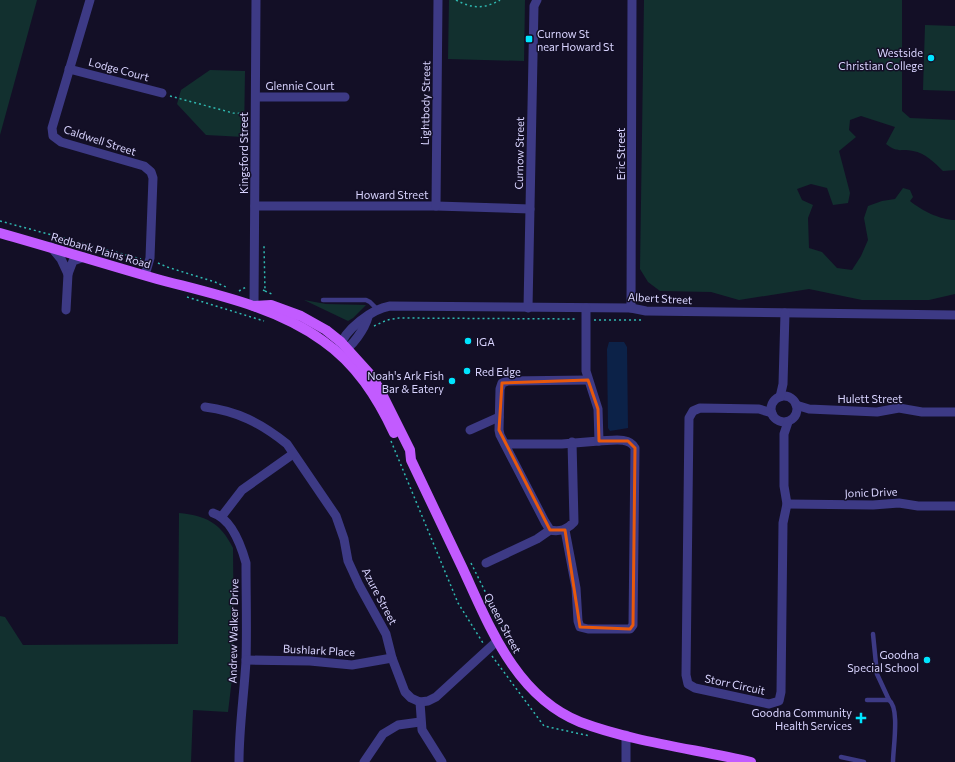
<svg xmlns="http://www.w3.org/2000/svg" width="955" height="762" viewBox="0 0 955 762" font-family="Commissioner,sans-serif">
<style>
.green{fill:#12302f}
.water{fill:#0c2248}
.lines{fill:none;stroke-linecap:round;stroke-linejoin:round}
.path{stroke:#2fb8b0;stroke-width:1.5;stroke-dasharray:2 3;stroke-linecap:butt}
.lane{stroke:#3d3a85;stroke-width:4.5}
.street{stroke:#3d3a85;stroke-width:9}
.primary{stroke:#c25bff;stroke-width:10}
.marked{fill:none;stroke:#e8590c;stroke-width:3;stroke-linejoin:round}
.poi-dot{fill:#00e5ff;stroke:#130f26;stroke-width:1.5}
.labels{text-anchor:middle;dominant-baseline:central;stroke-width:3;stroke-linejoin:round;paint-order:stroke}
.poi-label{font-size:11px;fill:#d9d4ff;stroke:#130f26;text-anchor:end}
.street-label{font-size:11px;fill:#d9d4ff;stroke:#130f26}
</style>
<rect width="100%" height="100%" fill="#130f26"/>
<g class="green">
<polygon points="0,0 37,0 0,135"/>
<polygon points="449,0 525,0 524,61 448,59"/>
<path d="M 644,0 L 902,0 L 902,111 L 910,118 L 955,120 L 955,170 L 943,171 C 935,163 925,153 913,151 C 899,148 899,154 886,144 L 895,127 L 861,116 L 850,120 L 849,130 L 856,137 L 839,151 L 850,193 L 848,203 L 833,205 L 827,188 L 811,184 L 797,189 L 802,200 L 813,205 L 808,218 L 809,248 L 822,252 L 837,268 L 852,270 L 861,256 L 868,240 L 864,218 L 868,206 L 882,201 L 895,199 L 903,188 L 910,190 L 913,197 L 910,201 C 921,210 940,220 955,220 L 955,294 L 929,300 L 862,300 L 809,289 L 739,300 L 711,292 L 660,291 L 648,282 L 640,269 Z"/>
<polygon points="925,25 955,26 955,91 923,90"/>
<polygon points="210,70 245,71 244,137 206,135 177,104 181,90"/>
<polygon points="304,300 326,304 366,305 353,318 348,321"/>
<path d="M 179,513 C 206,516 220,522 233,548 L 234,662 L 228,712 L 193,710 L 191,762 L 0,762 L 0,616 L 5,617 L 23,645 L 178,644 Z"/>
</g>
<polygon class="water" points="609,342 624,342 627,347 628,428 610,431 608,428 607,349"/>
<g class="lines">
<g class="path">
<path d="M 456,0 C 473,9 484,9 500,0"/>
<polyline points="170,96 233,113 247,114"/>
<polyline points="0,221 141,259"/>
<polyline points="158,263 167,267 215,282 226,287"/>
<polyline points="263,290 265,291 264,246"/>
<polyline points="239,291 246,287"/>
<polyline points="265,291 274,295"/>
<polyline points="187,297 264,321"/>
<polyline points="594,320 641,320"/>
<polyline points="374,326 387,320 399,318 577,319"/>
<polyline points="391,441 458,603 483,643"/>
<polyline points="471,563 509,640 507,641"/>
<polyline points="492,656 544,726 590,736"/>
</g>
<g class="lane">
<polyline points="323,300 366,300 370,302 377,309"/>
<polyline points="873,634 877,674 889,700"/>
<path d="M 867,700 L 889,700 C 900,708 893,748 893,762"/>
<polyline points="841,757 864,762"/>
</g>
<g class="street">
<polyline points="90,0 52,128 53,136 61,142 144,166 151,172 153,178 150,258 145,275"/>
<polyline points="69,69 162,93"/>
<polyline points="256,97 345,97"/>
<polyline points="255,206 436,206 530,209"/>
<polyline points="436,206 438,0"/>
<polyline points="51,247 61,259 68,274 73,261 84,257"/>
<polyline points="254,306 256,0"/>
<polyline points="528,308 534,6 537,0"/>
<polyline points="631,308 632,0"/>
<polyline points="66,310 68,274"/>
<path d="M 339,348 C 345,329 372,309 390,306 L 631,308 L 646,311 L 955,315"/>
<path d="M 342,351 C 352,348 365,328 368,317"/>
<circle cx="784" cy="409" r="13"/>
<polyline points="780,397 783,384 785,313"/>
<polyline points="796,405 809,409 877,412 899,408 922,412 955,412"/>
<path d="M 205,407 C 237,411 261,423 287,444 L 336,516 L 344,539 L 348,561 L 359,585 L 386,634 L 392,658 L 405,692 L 411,698 L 420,702 L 428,701 L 436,697 L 497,641"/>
<polyline points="772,413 759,409 700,408 693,411 689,418 686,675 688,684 695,688 769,704 779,701 781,692 783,523 787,504 784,486 784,434 788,422"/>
<polyline points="470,430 499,417"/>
<path d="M 572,442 L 574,522 C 567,530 560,532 550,530 L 545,522 L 500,435 L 499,430 L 500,389 L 502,383 L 508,381 L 588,380"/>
<polyline points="505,444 562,444 599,441"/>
<polyline points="787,504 873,505 899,503 918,506 955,506"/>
<path d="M 213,513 C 232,519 241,545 246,563 C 246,596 247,628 246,661 C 244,695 239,728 239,762"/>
<polyline points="222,516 242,490 293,454"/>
<path d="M 565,530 L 576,588 L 578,621 L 580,627 L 588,629 L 630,629 L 633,625 L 635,448 C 629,436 610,441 599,441 L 598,409 L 586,371 L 586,308"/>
<polyline points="486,563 537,539 550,530"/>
<polyline points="246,660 310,661 352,665 392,658"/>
<polyline points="420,702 422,730 442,762"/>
<polyline points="364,762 383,734 398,725 420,722"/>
<polyline points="626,762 626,735"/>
</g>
<g class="primary">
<path d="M 0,233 C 53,248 105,264 157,279 C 213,294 275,306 323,341 C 356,364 377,397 394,433"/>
<path d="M 254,306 L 271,305 L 301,316 L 326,330 L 341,342 L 370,374 L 380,390 L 410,450 L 411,460 C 428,495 445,531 462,567 C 489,625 515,696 580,722 C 633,742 695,749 751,762"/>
</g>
</g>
<path class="marked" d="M 588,380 L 598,409 L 599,441 L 628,441 L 635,448 L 633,625 L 630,629 L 580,627 L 565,530 L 550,530 L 499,430 L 502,383 Z"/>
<g class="poi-dot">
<rect x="525" y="35" width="8" height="8" rx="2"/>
<circle cx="931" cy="58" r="4"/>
<circle cx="468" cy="341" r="4"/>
<circle cx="467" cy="371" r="4"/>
<circle cx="452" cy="381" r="4"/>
<circle cx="927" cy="660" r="4"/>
<path d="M859 712h4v4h4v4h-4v4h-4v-4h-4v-4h4z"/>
</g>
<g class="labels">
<g class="poi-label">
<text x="537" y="33" text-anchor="start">Curnow St<tspan x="537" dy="13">near Howard St</tspan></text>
<text x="923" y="52">Westside<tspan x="923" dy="13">Christian College</tspan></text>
<text x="476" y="341" text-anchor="start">IGA</text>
<text x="475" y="371" text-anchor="start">Red Edge</text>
<text x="444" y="375">Noah's Ark Fish<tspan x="444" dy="13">Bar &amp; Eatery</tspan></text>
<text x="919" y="654">Goodna<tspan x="919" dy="13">Special School</tspan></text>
<text x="852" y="712">Goodna Community<tspan x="852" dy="13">Health Services</tspan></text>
</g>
<g class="street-label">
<text transform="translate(119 69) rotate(15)">Lodge Court</text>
<text x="300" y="85">Glennie Court</text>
<text transform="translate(425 103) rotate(-89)">Lightbody Street</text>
<text transform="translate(100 140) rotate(18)">Caldwell Street</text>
<text transform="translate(243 153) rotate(-90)">Kingsford Street</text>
<text transform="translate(519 153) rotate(-89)">Curnow Street</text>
<text transform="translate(620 154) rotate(-90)">Eric Street</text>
<text x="392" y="194">Howard Street</text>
<text transform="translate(101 250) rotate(16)">Redbank Plains Road</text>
<text transform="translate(660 298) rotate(3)">Albert Street</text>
<text x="870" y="398">Hulett Street</text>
<text transform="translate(871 492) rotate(-2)">Jonic Drive</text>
<text transform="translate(380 596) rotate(62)">Azure Street</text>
<text transform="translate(503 623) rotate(62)">Queen Street</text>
<text transform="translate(233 631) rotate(-89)">Andrew Walker Drive</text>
<text transform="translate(319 650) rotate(3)">Bushlark Place</text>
<text transform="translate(735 684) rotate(12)">Storr Circuit</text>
</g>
</g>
</svg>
